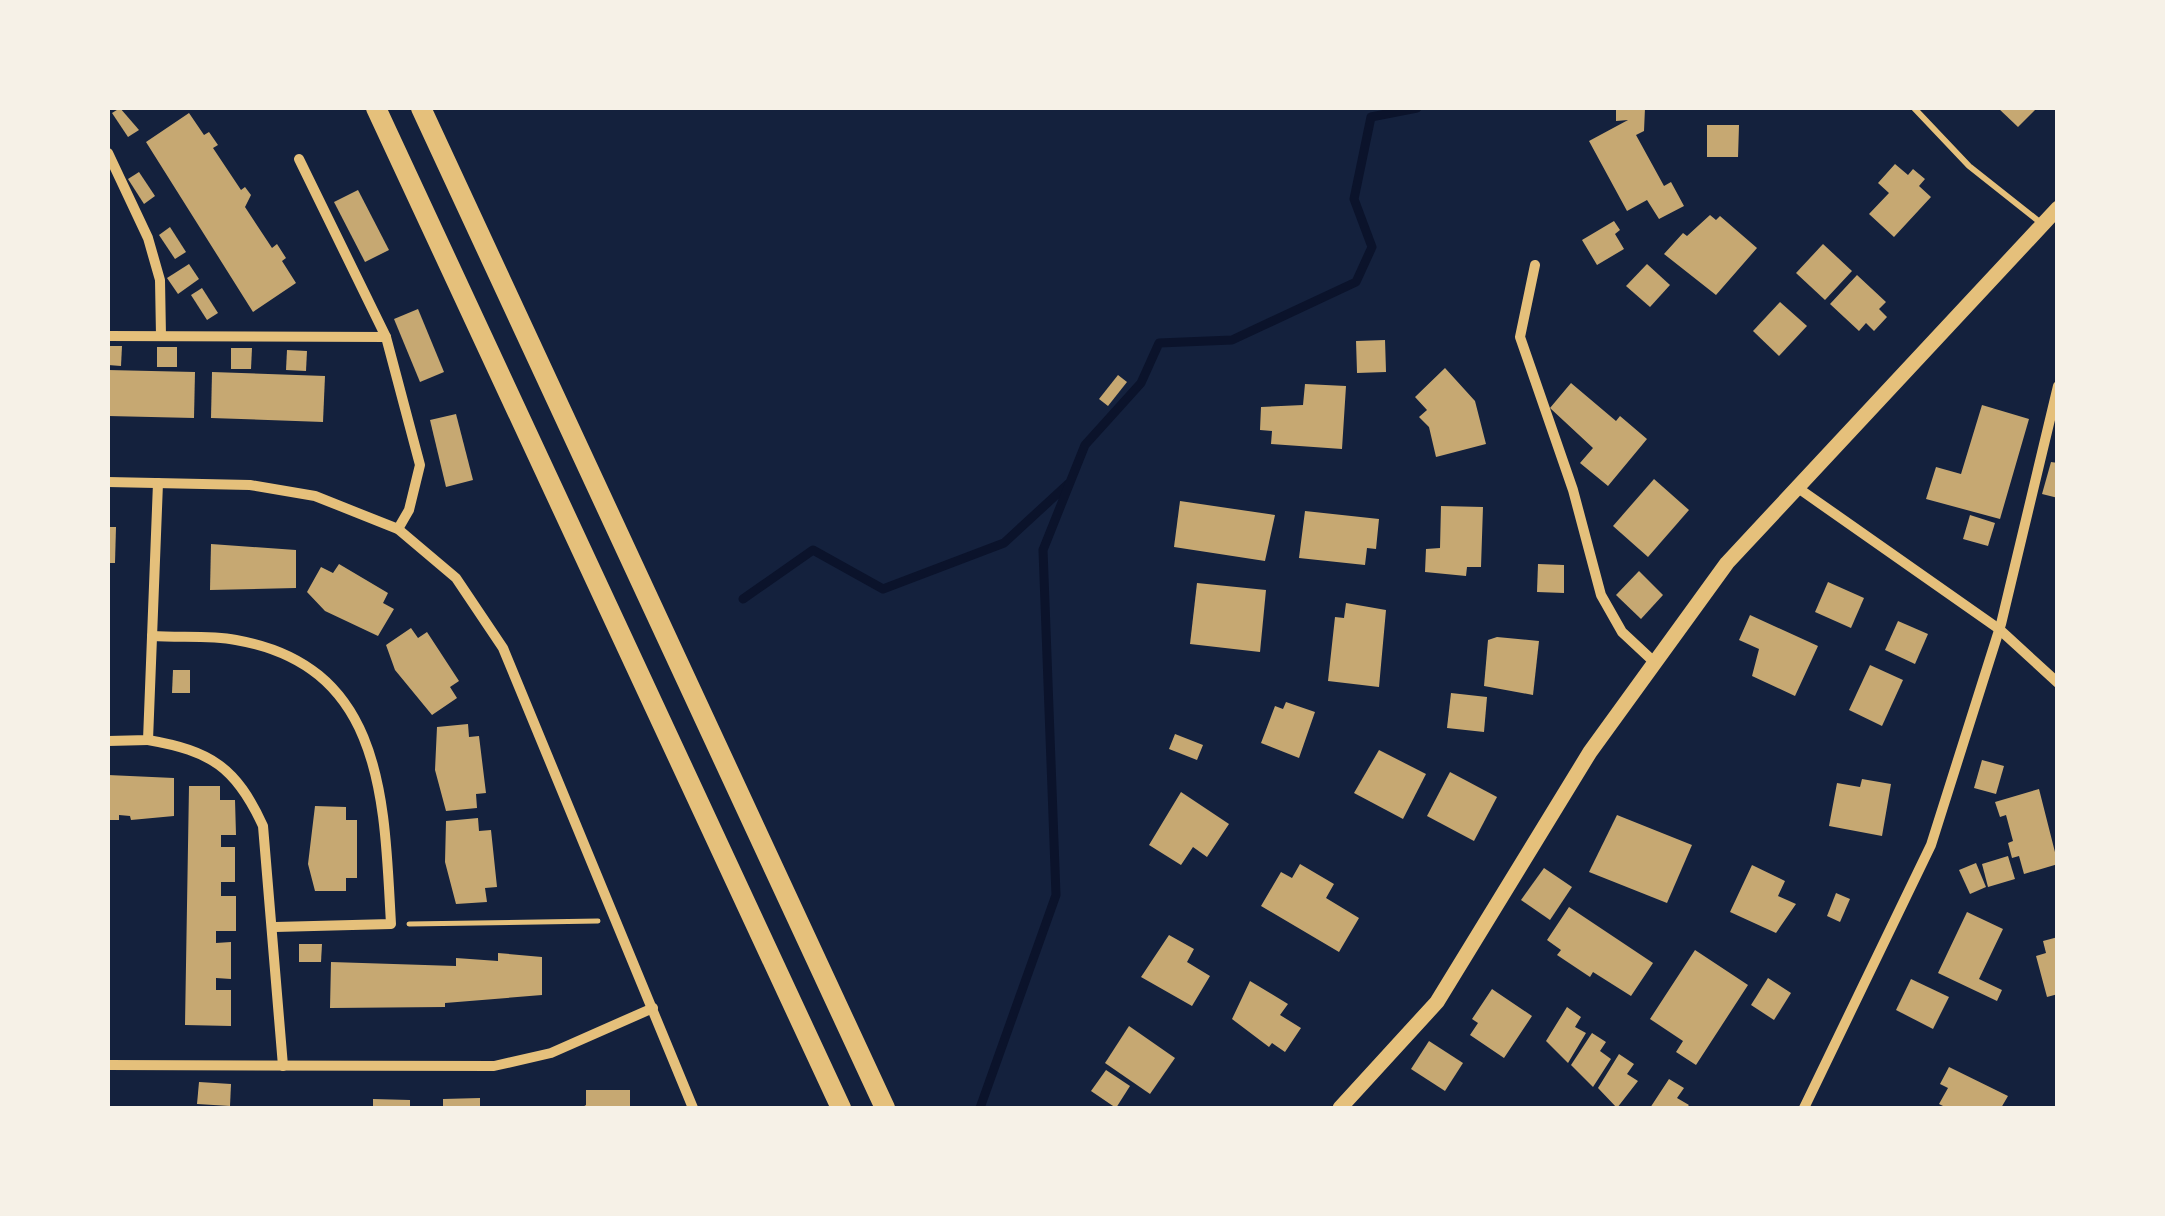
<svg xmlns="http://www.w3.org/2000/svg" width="2165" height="1216" viewBox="0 0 2165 1216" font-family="Arial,sans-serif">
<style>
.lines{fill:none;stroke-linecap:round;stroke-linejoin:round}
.stream{stroke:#0b132b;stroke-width:9}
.building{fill:#c6a872}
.path{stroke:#e5c07b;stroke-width:5}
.service{stroke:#e5c07b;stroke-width:6}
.minor{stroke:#e5c07b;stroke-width:10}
.tertiary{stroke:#e5c07b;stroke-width:15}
.trunk{stroke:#e5c07b;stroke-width:20}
</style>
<rect width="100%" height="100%" fill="#14213d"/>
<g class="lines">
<g class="stream">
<polyline points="743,599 813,550 883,589 1004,543 1068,484"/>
<polyline points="980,1108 1056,895 1043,550 1085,445 1141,383 1159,343 1232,340 1356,282 1372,247 1354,199 1371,117 1417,108"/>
</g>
</g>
<g class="building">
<polygon points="120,108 139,130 128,137 112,113"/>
<polygon points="1616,108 1645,108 1644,131 1636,135 1664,186 1671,182 1684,206 1659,219 1647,200 1627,211 1589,141 1628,120 1616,121"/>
<polygon points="1998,108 2037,108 2018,127"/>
<polygon points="189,113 204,135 209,132 218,145 213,148 241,190 245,187 251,195 245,207 272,248 277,244 286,258 282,261 296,283 253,312 146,142"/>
<polygon points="1707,125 1739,125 1738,157 1707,157"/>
<polygon points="1895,164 1908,175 1913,169 1925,179 1919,186 1931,197 1894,237 1869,214 1889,193 1878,183"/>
<polygon points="139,172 155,196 144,204 128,179"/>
<polygon points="358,190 389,250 365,262 334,202"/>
<polygon points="1710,215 1716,220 1720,216 1757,248 1716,295 1664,254 1683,233 1687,236"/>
<polygon points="1614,221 1620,230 1615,234 1624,249 1597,265 1582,240"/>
<polygon points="170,227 186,252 175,259 159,235"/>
<polygon points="1823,244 1852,271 1825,300 1796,273"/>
<polygon points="189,264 199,279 178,294 167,278"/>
<polygon points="1647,264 1670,285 1650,307 1626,286"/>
<polygon points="1857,275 1886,302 1879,309 1887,317 1874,331 1866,323 1859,331 1830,304"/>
<polygon points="202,288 218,313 207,320 191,295"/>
<polygon points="1780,302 1807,326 1779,356 1753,331"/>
<polygon points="418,309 444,372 420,382 394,319"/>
<polygon points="1385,340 1386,372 1357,373 1356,341"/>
<polygon points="108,346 122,346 121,366 108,365"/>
<rect x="157" y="347" width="20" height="20"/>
<polygon points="231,348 252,348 251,369 231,369"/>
<polygon points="287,350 307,351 306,371 286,370"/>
<polygon points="1445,368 1475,401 1486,444 1436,457 1429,427 1419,417 1427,410 1415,397"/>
<polygon points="108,370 195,372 194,418 108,416"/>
<polygon points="212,372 325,376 323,422 211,418"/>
<polygon points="1118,375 1127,382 1108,406 1099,399"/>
<polygon points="1571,383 1616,421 1620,416 1647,439 1608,486 1580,463 1593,448 1550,408"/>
<polygon points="1305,384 1346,386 1342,449 1271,444 1272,431 1260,430 1261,407 1303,405"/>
<polygon points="1982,405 2029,419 2000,519 1926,499 1936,467 1961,474"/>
<polygon points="456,414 473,480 446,487 430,420"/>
<polygon points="2051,462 2058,463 2058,498 2042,494"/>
<polygon points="1654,479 1689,510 1648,557 1613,526"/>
<polygon points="1180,501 1275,515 1265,561 1174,547"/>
<polygon points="1441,506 1483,507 1481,567 1467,567 1466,576 1425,572 1426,549 1440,548"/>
<polygon points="1305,511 1379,519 1376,549 1367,548 1365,565 1299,558"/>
<polygon points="1970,515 1995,523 1988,546 1963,539"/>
<polygon points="108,527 116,527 115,563 108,563"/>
<polygon points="211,544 296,550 296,588 210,590"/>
<polygon points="339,564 388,593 383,603 394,609 378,636 325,611 307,592 321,567 333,573"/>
<polygon points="1538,564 1564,565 1564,593 1537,592"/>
<polygon points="1639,571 1663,595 1641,619 1616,595"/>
<polygon points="1828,582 1864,598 1851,628 1815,612"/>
<polygon points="1197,583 1266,590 1260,652 1190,644"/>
<polygon points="1346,603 1386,610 1379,687 1328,681 1335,617 1344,618"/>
<polygon points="1750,615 1818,646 1795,696 1752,676 1759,649 1739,640"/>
<polygon points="1898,621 1928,634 1915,664 1885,650"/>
<polygon points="411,628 418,638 427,632 459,681 450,687 457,698 432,715 395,670 386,645"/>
<polygon points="1497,637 1539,641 1533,695 1484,686 1488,640"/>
<polygon points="1870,665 1903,680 1882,726 1849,710"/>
<polygon points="173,670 190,670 190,693 172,693"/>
<polygon points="1451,693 1487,697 1484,732 1447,728"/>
<polygon points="1286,702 1315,712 1299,758 1261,743 1275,706 1283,709"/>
<polygon points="468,724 469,737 479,736 486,793 476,794 477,808 446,811 435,770 437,727"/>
<polygon points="1175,734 1203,745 1197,760 1169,749"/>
<polygon points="1379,750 1426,774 1403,819 1354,793"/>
<polygon points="1982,760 2004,766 1996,794 1974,788"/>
<polygon points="1450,772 1497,797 1474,841 1427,816"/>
<polygon points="108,775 174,778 174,816 131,820 130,816 119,815 119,820 108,820"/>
<polygon points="1862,779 1891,784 1882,836 1829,826 1837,783 1860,787"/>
<polygon points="189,786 220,786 220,800 235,800 236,835 221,835 221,847 235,847 235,882 221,882 221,896 236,896 236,931 216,931 216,943 231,942 231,979 216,978 216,990 231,990 231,1026 185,1025"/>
<polygon points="2039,789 2058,864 2024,874 2019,856 2012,858 2008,843 2013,841 2006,815 2000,817 1995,802"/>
<polygon points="1181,792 1229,824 1207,857 1193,847 1181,865 1149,845"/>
<polygon points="315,806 346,807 346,820 357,820 357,878 346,878 346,891 315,891 308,864"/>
<polygon points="1617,815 1692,845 1667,903 1589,872"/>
<polygon points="478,818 479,831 491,830 497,887 485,888 487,902 456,904 445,862 446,821"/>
<polygon points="2008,856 2015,879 1988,887 1982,864"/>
<polygon points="1976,863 1986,887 1970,894 1959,870"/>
<polygon points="1300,864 1334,884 1326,898 1359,918 1339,952 1261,906 1281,872 1292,878"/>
<polygon points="1752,865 1785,881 1778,896 1796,904 1776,933 1730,912"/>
<polygon points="1544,868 1572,887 1550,920 1521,900"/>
<polygon points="1836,893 1850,899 1840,922 1827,916"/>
<polygon points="1569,907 1653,963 1631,996 1593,972 1590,977 1557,955 1561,950 1547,940"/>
<polygon points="1967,912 2003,929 1979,979 2002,990 1997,1001 1938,973"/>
<polygon points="1169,935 1194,949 1187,962 1210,976 1192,1006 1141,977"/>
<polygon points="2058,937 2058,994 2047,997 2036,956 2046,953 2043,941"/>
<polygon points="299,944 322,944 321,962 299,962"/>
<polygon points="1695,950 1748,985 1696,1065 1676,1052 1683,1041 1650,1019"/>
<polygon points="498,953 542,957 542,995 445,1003 445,1007 330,1008 331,962 456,966 456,958 498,961"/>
<polygon points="1768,978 1791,993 1774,1020 1751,1005"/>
<polygon points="1911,979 1949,997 1933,1029 1896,1010"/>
<polygon points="1250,981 1288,1004 1280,1015 1301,1028 1285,1052 1272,1043 1269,1047 1232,1019"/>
<polygon points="1492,989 1532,1016 1504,1058 1470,1035 1478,1023 1472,1019"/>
<polygon points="1567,1007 1581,1017 1575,1027 1586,1033 1568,1063 1546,1041"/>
<polygon points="1129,1026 1175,1058 1150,1094 1105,1063"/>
<polygon points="1592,1033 1606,1042 1600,1051 1611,1059 1593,1087 1571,1065"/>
<polygon points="1429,1041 1463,1063 1445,1091 1411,1069"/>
<polygon points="1619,1054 1634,1064 1627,1074 1638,1081 1617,1108 1598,1088"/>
<polygon points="1949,1067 2008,1096 2001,1108 1947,1108 1939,1104 1948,1088 1940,1084"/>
<polygon points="1106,1070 1130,1086 1116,1108 1091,1091"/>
<polygon points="1669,1079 1684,1088 1677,1098 1689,1105 1686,1108 1650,1108"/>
<polygon points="199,1082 231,1084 230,1106 197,1104"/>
<polygon points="586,1090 630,1090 630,1108 581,1108 586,1105"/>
<polygon points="480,1098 480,1108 443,1108 443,1099"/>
<polygon points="373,1099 410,1100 410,1108 373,1108"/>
</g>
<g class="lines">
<polyline class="path" points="409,924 598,921"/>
<polyline class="service" points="1914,108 1969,166 2041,223"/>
<g class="minor">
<polyline points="108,153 148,238 160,280 161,336"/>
<polyline points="299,159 386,337 420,465 409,510 398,529"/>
<polyline points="1535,265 1520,337 1573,490 1601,595 1622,632 1652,660"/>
<polyline points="108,336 386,337"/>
<polyline points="108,482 250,485 315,496 398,529 456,578 503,648 693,1108"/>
<polyline points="1798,488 1999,629 2058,683"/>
<path d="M 152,636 C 180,638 209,635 236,640 C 386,666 384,804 391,924 L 275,927"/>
<path d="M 148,740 C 211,751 236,767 263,826 L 283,1066"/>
<polyline points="108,741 148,740 158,483"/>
<polyline points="108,1065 494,1066 551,1053 653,1008"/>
<polyline points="1804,1108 1931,845 2001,624 2058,386"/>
</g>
<polyline class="tertiary" points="1340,1108 1437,1002 1590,752 1727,563 2058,208"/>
<g class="trunk">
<polyline points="376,108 841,1108"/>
<polyline points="421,108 885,1108"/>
</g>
</g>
<rect width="2165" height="1216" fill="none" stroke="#f6f1e7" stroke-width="220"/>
</svg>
